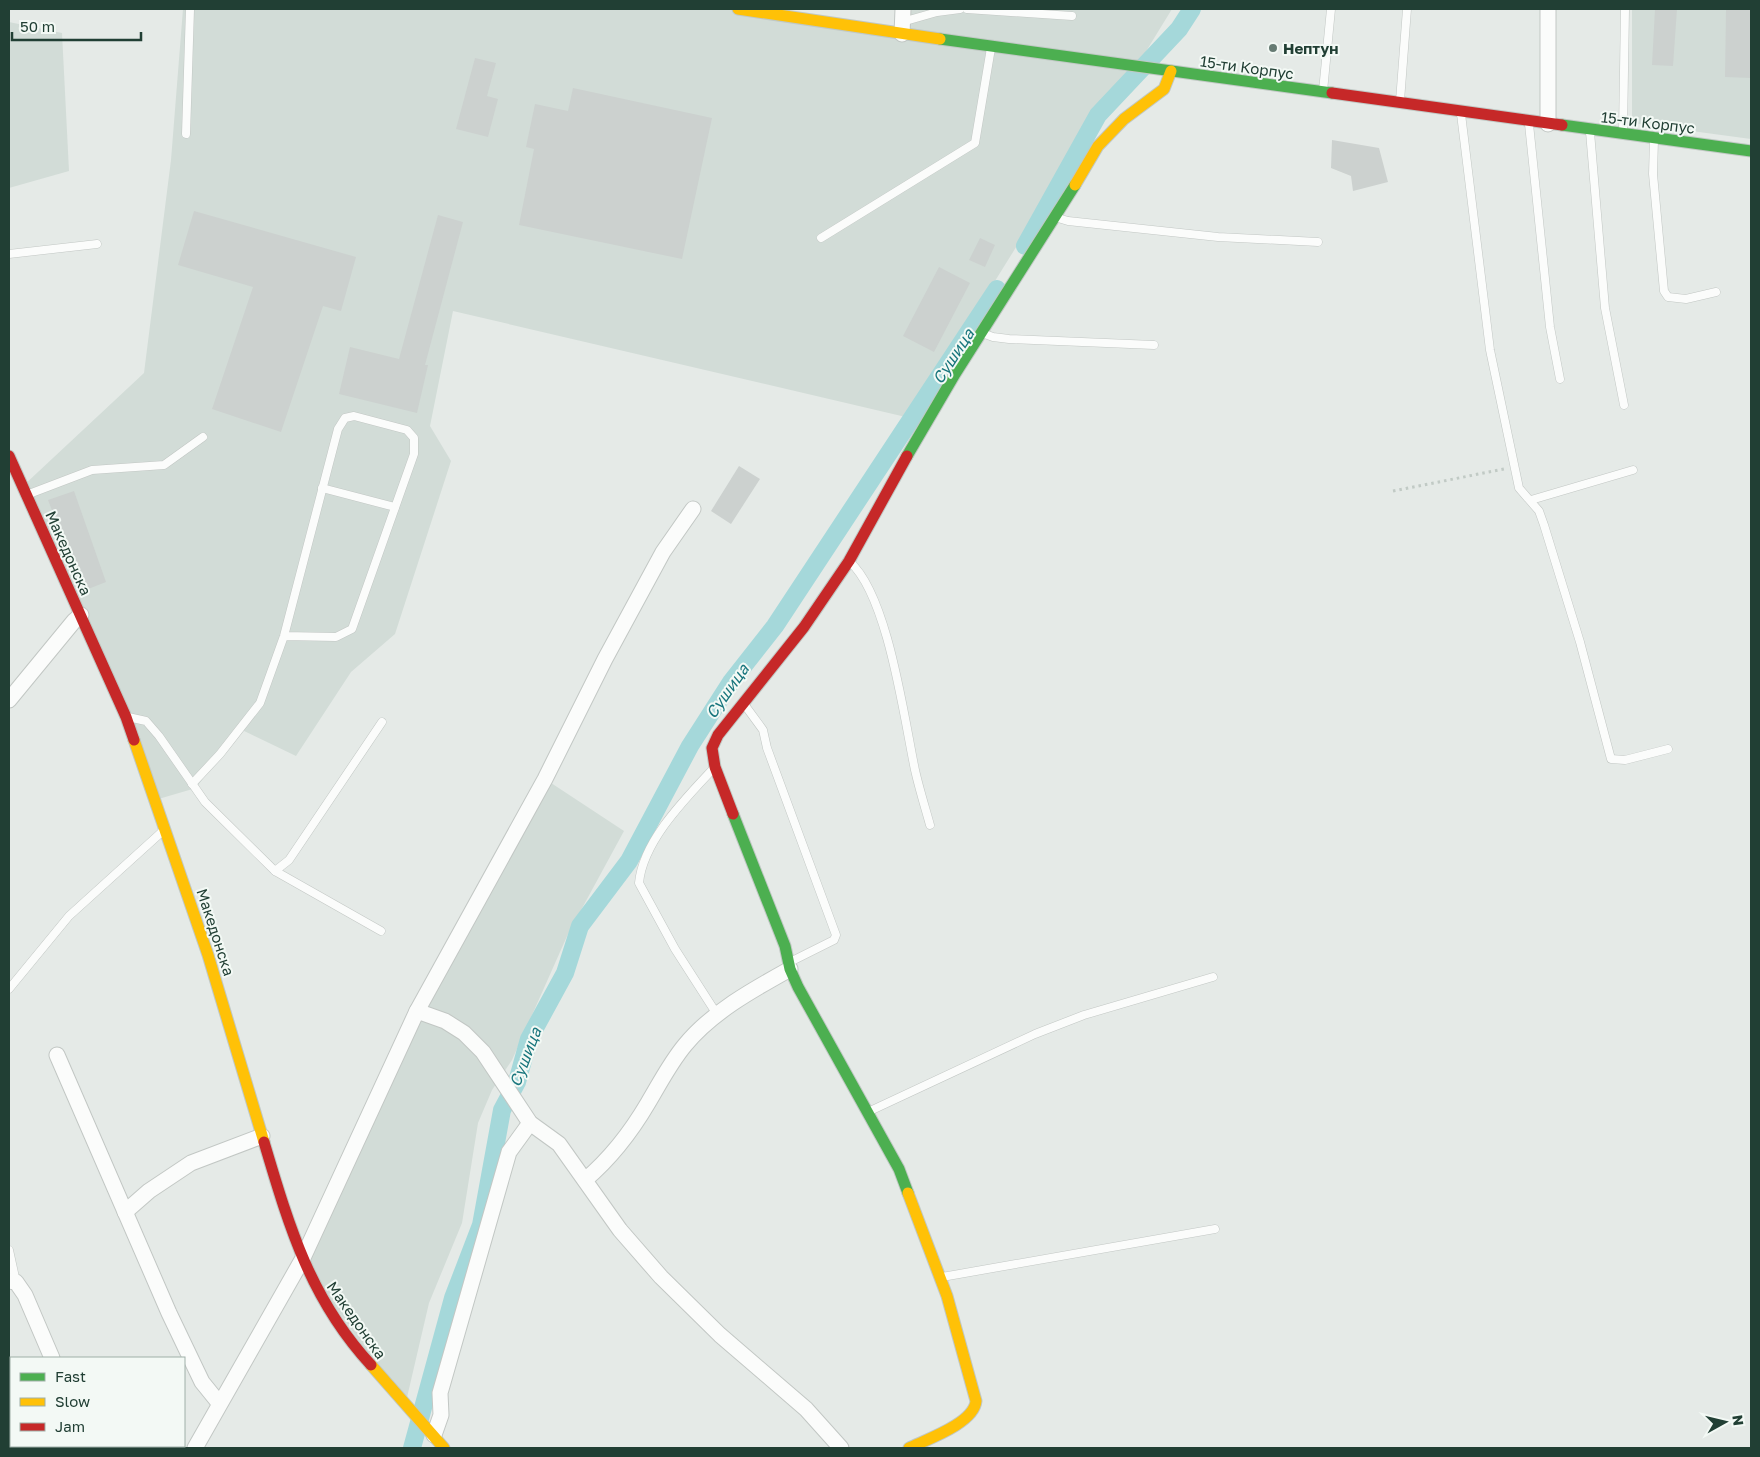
<svg xmlns="http://www.w3.org/2000/svg" width="1760" height="1457" viewBox="0 0 1760 1457" font-family="'Golos Text',sans-serif">
<style>
.built{fill:#d2dcd7}
.lines{fill:none;stroke-linecap:round;stroke-linejoin:round}
.canal{stroke:#a5d8da;stroke-width:18}
.building{fill:#ccd1cf}
.lane-casing{stroke:#c2c7c4;stroke-width:9}
.street-casing{stroke:#c2c7c4;stroke-width:17}
.fast-casing{stroke:#c0c8c4;stroke-width:13}
.slow-casing{stroke:#c0c8c4;stroke-width:13}
.jam-casing{stroke:#c0c8c4;stroke-width:13}
.path{stroke:#c1cac5;stroke-width:3;stroke-dasharray:2.5 4;stroke-linecap:butt}
.lane{stroke:#fbfcfb;stroke-width:8}
.street{stroke:#fbfcfb;stroke-width:15}
.fast{stroke:#4caf50;stroke-width:11}
.slow{stroke:#ffc107;stroke-width:11}
.jam{stroke:#c62828;stroke-width:11}
.poi-dot{fill:#667b73;stroke:#f3f9f5;stroke-width:2}
.labels{text-anchor:middle;dominant-baseline:central;stroke-width:4;stroke-linejoin:round;paint-order:stroke}
.poi-label{font-size:15px;font-weight:bold;fill:#213f34;stroke:#f3f9f5;text-anchor:start}
.street-label{font-size:15px;fill:#213f34;stroke:#f3f9f5}
.water-label{font-size:16px;font-style:italic;fill:#19767d;stroke:#f3f9f5}
</style>
<rect width="100%" height="100%" fill="#e5eae7"/>
<g class="built">
<polygon points="183,9 738,9 901,34 903,9 1172,9 1137,66 1098,115 910,418 453,311 430,426 451,461 395,634 351,672 296,756 240,729 196,788 155,800 23,486 144,373 171,160"/>
<polygon points="1632,9 1751,9 1751,139 1632,123"/>
<polygon points="9,22 62,33 69,171 9,188"/>
<polygon points="545,779 624,831 568,934 512,1060 492,1090 478,1123 462,1223 429,1303 405,1406 302,1260 417,1011"/>
</g>
<g class="lines">
<g class="canal">
<polyline points="1025,246 1098,115 1179,29 1192,9"/>
<polyline points="412,1448 453,1298 481,1225 502,1110 517,1082 529,1039 565,973 580,926 629,861 690,746 731,682 775,626 997,289"/>
</g>
</g>
<g class="building">
<polygon points="1655,9 1677,9 1673,66 1652,65"/>
<polygon points="1726,9 1751,9 1751,78 1725,77"/>
<polygon points="475,58 496,63 487,96 498,99 488,137 456,129"/>
<polygon points="573,88 712,118 682,259 519,225 534,149 526,147 535,104 568,111"/>
<polygon points="1332,140 1379,148 1388,182 1353,191 1351,176 1331,168"/>
<polygon points="194,211 356,257 341,311 323,306 281,432 212,409 253,287 178,265"/>
<polygon points="438,215 463,222 425,365 428,365 417,413 339,394 350,347 399,359"/>
<polygon points="980,238 995,245 985,267 969,260"/>
<polygon points="939,267 970,283 934,352 903,336"/>
<polygon points="739,466 760,479 731,524 711,511"/>
<polygon points="74,491 106,582 83,591 48,500"/>
</g>
<g class="lines">
<g class="lane-casing">
<g id="lane">
<polyline points="967,9 1072,16"/>
<polyline points="902,22 937,12 960,9"/>
<polyline points="1323,91 1331,9"/>
<polyline points="1400,101 1407,9"/>
<polyline points="1461,114 1490,350 1519,488 1539,511 1544,525 1580,642 1611,759 1625,760 1668,749"/>
<polyline points="1529,124 1550,327 1560,379"/>
<polyline points="1590,132 1605,308 1624,405"/>
<polyline points="1623,132 1625,9"/>
<polyline points="186,134 190,9"/>
<polyline points="1654,140 1653,174 1664,291 1668,297 1686,299 1716,292"/>
<polyline points="1058,218 1068,221 1218,237 1318,242"/>
<polyline points="821,238 975,143 991,48"/>
<polyline points="9,254 97,244"/>
<polyline points="982,333 993,337 1009,339 1154,345"/>
<polyline points="322,488 395,507"/>
<polyline points="29,494 92,470 164,465 203,437"/>
<polyline points="1531,500 1633,470"/>
<path d="M 850,562 C 888,596 904,718 915,770 C 919,788 925,807 930,825"/>
<polyline points="744,704 763,730 767,748 836,935 834,940 790,962"/>
<polyline points="128,717 146,721 159,736 205,802 275,871 381,931"/>
<path d="M 713,769 C 685,799 643,841 639,883 L 675,949 L 718,1016"/>
<polyline points="192,784 220,754 260,703 284,636 338,429 345,418 354,416 407,430 414,438 414,454 352,629 336,637 284,636"/>
<polyline points="275,871 289,860 382,722"/>
<polyline points="9,989 69,916 164,830"/>
<polyline points="870,1111 1035,1034 1084,1015 1213,977"/>
<polyline points="9,1250 16,1282"/>
<polyline points="942,1277 1215,1229"/>
</g>
</g>
<g class="street-casing">
<g id="street">
<polyline points="902,34 903,9"/>
<polyline points="1548,124 1548,9"/>
<polyline points="9,700 74,621 81,615"/>
<polyline points="417,1011 445,1021 464,1033 483,1052 530,1123 559,1144 620,1230 661,1277 720,1335 806,1409 841,1448"/>
<polyline points="57,1055 169,1313 202,1382 219,1403"/>
<path d="M 585,1180 C 611,1158 631,1132 648,1103 C 660,1083 670,1063 685,1045 C 712,1012 754,989 790,969"/>
<polyline points="125,1212 149,1191 191,1163 262,1136"/>
<polyline points="9,1281 16,1282 25,1295 52,1358"/>
<polyline points="434,1435 441,1415 440,1393 509,1152 530,1123"/>
<polyline points="90,1446 91,1448"/>
<polyline points="195,1448 302,1260 417,1011 545,779 605,659 663,552 693,509"/>
</g>
</g>
<g class="fast-casing">
<g id="fast">
<polyline points="940,39 1332,93"/>
<polyline points="1562,125 1751,151"/>
<polyline points="907,456 955,374 1075,185"/>
<polyline points="733,814 785,946 790,969 798,987 899,1169 908,1193"/>
</g>
</g>
<g class="slow-casing">
<g id="slow">
<polyline points="738,9 940,39"/>
<polyline points="1075,185 1098,146 1124,119 1164,89 1171,71"/>
<polyline points="134,740 208,955 264,1142"/>
<path d="M 908,1193 L 947,1296 L 976,1401 C 974,1423 928,1439 909,1448"/>
<polyline points="371,1365 444,1448"/>
</g>
</g>
<g class="jam-casing">
<g id="jam">
<polyline points="1332,93 1562,125"/>
<polyline points="9,456 126,717 134,740"/>
<polyline points="733,814 715,767 712,748 718,735 804,627 849,561 907,456"/>
<path d="M 264,1142 C 289,1226 310,1299 371,1365"/>
</g>
</g>
<polyline class="path" points="1393,491 1504,469"/>
<use href="#lane" class="lane"/>
<use href="#street" class="street"/>
<use href="#fast" class="fast"/>
<use href="#slow" class="slow"/>
<use href="#jam" class="jam"/>
</g>
<circle class="poi-dot" cx="1273" cy="48" r="5"/>
<g class="labels">
<g class="poi-label">
<text x="1283" y="48">Нептун</text>
</g>
<g class="street-label">
<text transform="translate(1247 67) rotate(8)">15-ти Корпус</text>
<text transform="translate(1648 122) rotate(7)">15-ти Корпус</text>
<text transform="translate(69 553) rotate(66)">Македонска</text>
<text transform="translate(216 932) rotate(72)">Македонска</text>
<text transform="translate(357 1320) rotate(55)">Македонска</text>
</g>
<g class="water-label">
<text transform="translate(953 356) rotate(-57)">Сушица</text>
<text transform="translate(727 691) rotate(-55)">Сушица</text>
<text transform="translate(525 1057) rotate(-69)">Сушица</text>
</g>
</g>
<rect width="1760" height="1457" fill="none" stroke="#213f34" stroke-width="20"/>
<rect x="10" y="1357" width="175" height="90" fill="#f3f9f5" stroke="#9fafa8"/>
<rect x="20" y="1373" width="25" height="8" fill="#4caf50" stroke="#9fafa8"/>
<text x="55" y="1382" font-size="15" fill="#213f34">Fast</text>
<rect x="20" y="1398" width="25" height="8" fill="#ffc107" stroke="#9fafa8"/>
<text x="55" y="1407" font-size="15" fill="#213f34">Slow</text>
<rect x="20" y="1423" width="25" height="8" fill="#c62828" stroke="#9fafa8"/>
<text x="55" y="1432" font-size="15" fill="#213f34">Jam</text>
<g transform="translate(1725 1422) rotate(82)" stroke="#f3f9f5" stroke-width="4" paint-order="stroke">
<path d="M0-4L9 19L0 12L-9 19Z" fill="#213f34"/>
<text y="-8" font-size="14" font-weight="bold" text-anchor="middle" fill="#213f34">N</text>
</g>
<path d="M12 32v8h129v-8" fill="none" stroke="#213f34" stroke-width="2.5"/>
<text x="20" y="32" font-size="15" fill="#213f34" stroke="#f3f9f5" stroke-width="4" paint-order="stroke">50 m</text>
</svg>
